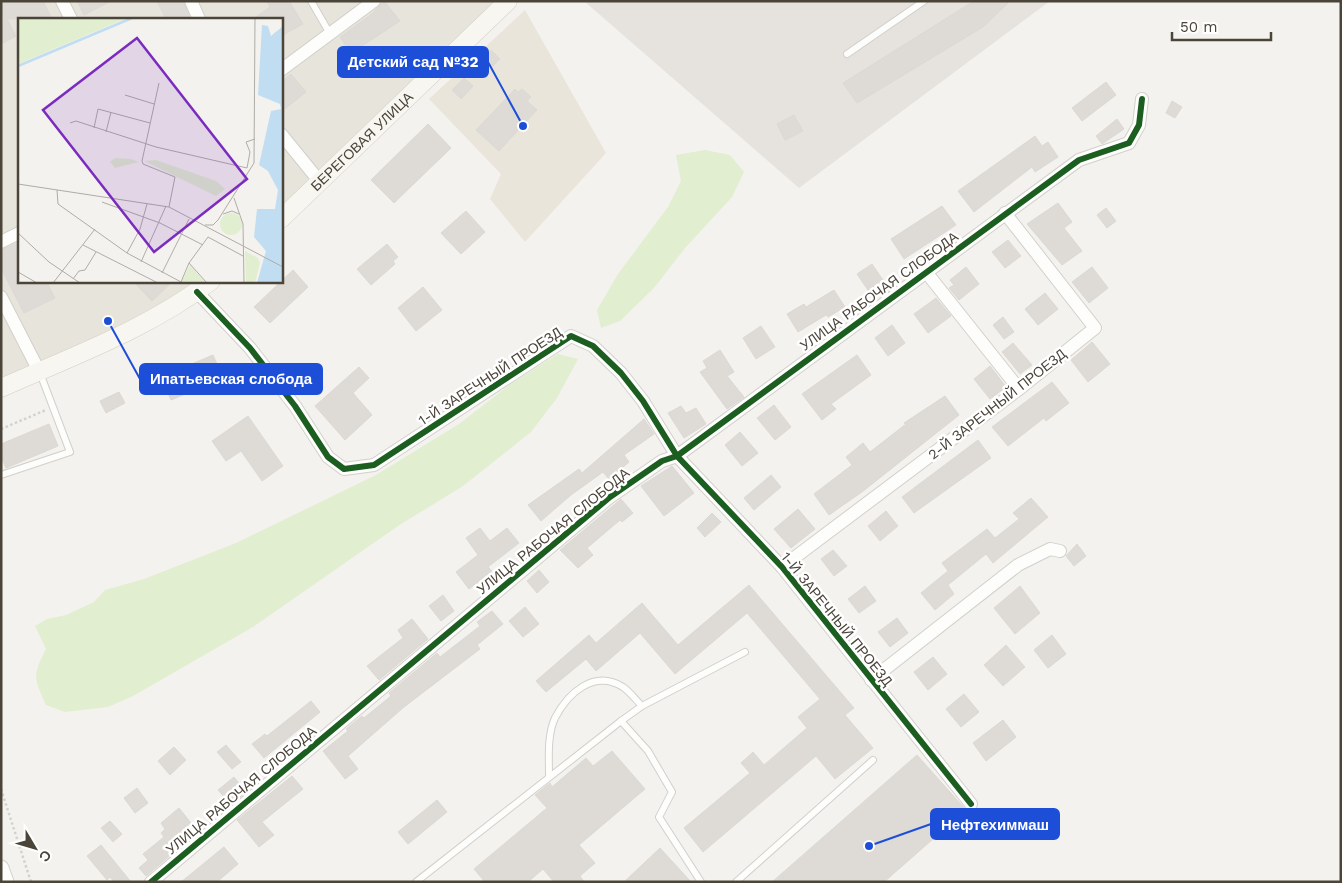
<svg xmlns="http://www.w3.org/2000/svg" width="1342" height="883" viewBox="0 0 1342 883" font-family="'Work Sans',sans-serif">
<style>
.residential{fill:#e7e4dc}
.industrial{fill:#e6e2de}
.education{fill:#eae5da}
.green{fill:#e1eecf}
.building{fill:#dedbd6;stroke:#dcd9d4}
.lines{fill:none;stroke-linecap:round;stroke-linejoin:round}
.service-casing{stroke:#d2d0cb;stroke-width:8}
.minor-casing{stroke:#d2d0cb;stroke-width:14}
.tertiary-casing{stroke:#d2d0cb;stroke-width:17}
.secondary-casing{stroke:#d3cfc5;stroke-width:19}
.path{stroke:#d3d2cc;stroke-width:2.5;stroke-dasharray:2.5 2.5;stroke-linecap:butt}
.service{stroke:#fdfdfc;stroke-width:6}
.minor{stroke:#fdfdfc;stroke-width:12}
.tertiary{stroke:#fdfdfc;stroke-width:15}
.secondary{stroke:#f7f6f1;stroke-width:18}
.cycleway-casing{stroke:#fff;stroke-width:9}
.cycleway{stroke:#1b5e20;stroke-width:6}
.labels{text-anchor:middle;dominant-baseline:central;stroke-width:5;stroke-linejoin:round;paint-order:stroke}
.street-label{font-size:14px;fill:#4b4439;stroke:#fff}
.inset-river{fill:none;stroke:#c0ddf1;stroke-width:2.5}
.inset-road{fill:none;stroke:#b0aca6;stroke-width:1}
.view{fill:#7b2cbf;fill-opacity:0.15;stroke:#7b2cbf;stroke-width:2.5}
.inset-edge{fill:none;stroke:#4b4439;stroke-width:2.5}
.leader{fill:none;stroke:#1d4ed8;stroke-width:2}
.callout-dot{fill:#1d4ed8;stroke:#fff;stroke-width:2}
.callout{fill:#1d4ed8;stroke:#1d4ed8;stroke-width:2}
.callout-label{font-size:15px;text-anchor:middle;font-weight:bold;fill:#fff}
</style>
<rect width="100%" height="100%" fill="#f4f2ee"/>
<polygon class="residential" points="1,1 502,1 281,212 281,19 19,19 19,281 203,281 194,288 43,363 1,378"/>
<polygon class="industrial" points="584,1 1050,1 799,188"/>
<polygon class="education" points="525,10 606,153 525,242 490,199 501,174 429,99"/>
<g class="green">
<polygon points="705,150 730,155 744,172 732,197 685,248 654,288 620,321 601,328 597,310 618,274 668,207 681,181 676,155"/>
<path d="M 558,354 L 578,359 L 557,398 L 531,432 L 463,486 L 398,526 L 253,627 L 133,696 L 108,707 L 65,712 L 46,705 C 34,678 32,676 46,649 L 35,626 L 47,619 L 66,615 L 94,602 L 105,590 L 144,579 L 236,543 L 376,475 L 459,424 L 512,383 Z"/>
</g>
<g class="building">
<polygon points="1,1 43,1 52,19 7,19 16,36 1,44"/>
<polygon points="77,1 111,1 84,15"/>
<polygon points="157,1 183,1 190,19 166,19"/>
<polygon points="267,1 289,1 303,24 281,36 281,19 253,19 270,7"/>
<polygon points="384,1 400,21 351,53 340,37 372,14"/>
<polygon points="974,1 1010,1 983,27 857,103 843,83"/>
<polygon points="491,50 500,59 488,71 479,62"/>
<polygon points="291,74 306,92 281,112 281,82"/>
<polygon points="464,78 473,86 461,99 452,90"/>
<polygon points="1106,82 1116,95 1082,121 1072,108"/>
<polygon points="515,89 518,92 522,89 531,97 527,101 537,110 499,151 476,130"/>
<polygon points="1172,101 1182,107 1175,118 1166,113"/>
<polygon points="794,115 803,131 785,140 777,124"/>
<polygon points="1117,119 1124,129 1102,144 1096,136"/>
<polygon points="428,124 451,148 394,203 371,180"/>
<polygon points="1035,136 1042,146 1048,142 1058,157 1035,172 1032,167 974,212 958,191"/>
<polygon points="1058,203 1072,222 1064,228 1082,251 1062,265 1027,224"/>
<polygon points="942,206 956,225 904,259 891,239"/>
<polygon points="1106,208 1116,221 1107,228 1097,215"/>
<polygon points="466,211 485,232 461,254 441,233"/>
<polygon points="1008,240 1021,256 1005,268 992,252"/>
<polygon points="18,243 19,281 46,281 55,298 24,313 1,268 1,250"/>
<polygon points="387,244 398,257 393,261 395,264 371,285 357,269"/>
<polygon points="872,264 885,283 870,293 857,274"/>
<polygon points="966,267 979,284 959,300 949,288 954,285 950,280"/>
<polygon points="1092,267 1108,288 1089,303 1072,282"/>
<polygon points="293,270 308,287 270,323 254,307"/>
<polygon points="133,281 173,281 152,301"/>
<polygon points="423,287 442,310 416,331 398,308"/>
<polygon points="834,290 845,307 828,317 826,315 798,332 787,314 804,304 806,307"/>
<polygon points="1045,293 1058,309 1038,325 1025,309"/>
<polygon points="936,298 951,316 928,333 914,314"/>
<polygon points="1003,317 1014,332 1004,339 993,325"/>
<polygon points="892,325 905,343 888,356 875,338"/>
<polygon points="761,326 775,347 756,359 743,338"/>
<polygon points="1092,342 1110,364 1088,382 1071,360"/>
<polygon points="1013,343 1032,365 1020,374 1002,352"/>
<polygon points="720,350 734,372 727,376 744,397 727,409 700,372 707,368 703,361"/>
<polygon points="213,355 223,378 171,400 161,377"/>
<polygon points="857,355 871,375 831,404 836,409 822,420 802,394"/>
<polygon points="990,366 1006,387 990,399 974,379"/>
<polygon points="359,367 369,378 353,393 372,415 345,440 315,406"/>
<polygon points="1052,382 1069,403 1046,421 1044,418 1008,446 992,427"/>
<polygon points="119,392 125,403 106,413 100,401"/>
<polygon points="945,396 959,415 862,492 829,515 814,494 852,465 846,457 863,443 870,452 906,424 904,423"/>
<polygon points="774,405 791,427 775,440 757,418"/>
<polygon points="681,406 686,413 696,408 706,424 684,438 668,413"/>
<polygon points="248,416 283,466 262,481 241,451 226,461 212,441"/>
<polygon points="644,419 654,434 624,455 629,462 609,479 603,472 571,495 541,521 528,505 579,469 582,473"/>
<polygon points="49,424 58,446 6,468 1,456 1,444"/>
<polygon points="740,432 758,453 742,466 725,445"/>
<polygon points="978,440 991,458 914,513 902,497"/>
<polygon points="672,466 694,493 664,516 641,486"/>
<polygon points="771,475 781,487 754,510 744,498"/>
<polygon points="1031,498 1048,517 993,563 986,554 948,585 954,594 935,610 921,593 948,571 942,563 987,529 995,538 1019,519 1013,513"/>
<polygon points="621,499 633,513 622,522 620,520 587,548 593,555 578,568 560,550"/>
<polygon points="798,509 815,529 791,548 774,529"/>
<polygon points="886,511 898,526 880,541 868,526"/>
<polygon points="712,513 721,522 705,537 697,528"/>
<polygon points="480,528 490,541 507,528 519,543 488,567 492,571 469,589 456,572 478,555 466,538"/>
<polygon points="1077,544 1086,556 1074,566 1066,556"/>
<polygon points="833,550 847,566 834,576 821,559"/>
<polygon points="539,570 549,582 537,593 527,581"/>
<polygon points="749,585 854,708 845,715 873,748 835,779 816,756 703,852 684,828 750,773 741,763 753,752 764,765 807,728 798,717 820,699 747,613 675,674 640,633 596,671 586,659 546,692 536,681 589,635 596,643 642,603 678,645"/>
<polygon points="865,586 876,601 859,613 848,599"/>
<polygon points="1020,586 1040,613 1015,634 994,608"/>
<polygon points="443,595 454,611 441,621 429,606"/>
<polygon points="525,607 539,624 523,637 509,621"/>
<polygon points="492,611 503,624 477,645 480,649 404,707 348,756 358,769 345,779 323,751 348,731 346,729 362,716 364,718 391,696 389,693 437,653 440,657 480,626 477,622"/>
<polygon points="897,618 908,633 890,647 878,632"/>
<polygon points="412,619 428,639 379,680 367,666 403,638 398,630"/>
<polygon points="1052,635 1066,654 1048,668 1034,650"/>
<polygon points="1006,645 1025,667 1003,686 984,665"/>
<polygon points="933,657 947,674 928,690 914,672"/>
<polygon points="964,694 979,712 961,727 946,709"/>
<polygon points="311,701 320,712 264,758 252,744 265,734 267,736"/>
<polygon points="1003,720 1016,737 986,761 973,743"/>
<polygon points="226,745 241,762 232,769 217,752"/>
<polygon points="174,747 186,760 170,775 158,761"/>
<polygon points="612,751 645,789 579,845 595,863 580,876 584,882 554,882 543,869 528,882 485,882 474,869 547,808 535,795 550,783 552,787 586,758 593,766"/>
<polygon points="917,755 966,810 884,882 772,882"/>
<polygon points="292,776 303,789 262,822 274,835 259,847 237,820"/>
<polygon points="234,777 246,792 231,805 218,790"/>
<polygon points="137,788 148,803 135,813 124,798"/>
<polygon points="437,800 447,812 408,844 398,832"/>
<polygon points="179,808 191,823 187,826 194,835 146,876 139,868 148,860 143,854 164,837 161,833 165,829 161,823"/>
<polygon points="110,821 122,834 113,842 101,828"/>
<polygon points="101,845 131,882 114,882 110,877 107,880 87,856"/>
<polygon points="224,847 238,864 217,882 181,882"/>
<polygon points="660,848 691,882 624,882"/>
</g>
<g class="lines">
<g class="service-casing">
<g id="service">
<polyline points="311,1 329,32"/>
<polyline points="847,54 924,1"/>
<polyline points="1,475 70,452 40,373"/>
<polyline points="621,721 648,751 672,792 659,817 701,882"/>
<path d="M 549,776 C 549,758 547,735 555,718 C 568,693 594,669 623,687 C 630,692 636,700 642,706"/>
<polyline points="416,882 621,721 642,706 745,652"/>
<polyline points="736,882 873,760"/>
</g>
</g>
<g class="minor-casing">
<g id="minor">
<polyline points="62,1 71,19"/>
<polyline points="191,1 199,19"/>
<polyline points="281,70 374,1"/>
<polyline points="281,134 320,182"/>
<polyline points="1,242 19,233"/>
<polyline points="926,272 1019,389"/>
<polyline points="197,292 250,348 295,406 328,457 344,469 374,465 571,336 593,346 621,373 643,401 677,456 782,567 971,804"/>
<polyline points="1,297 39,371"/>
<polyline points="782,567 1019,389 1095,328 1005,213"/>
<polyline points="871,680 1018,565 1050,549 1060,551"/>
<polyline points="151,882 610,497 662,461 677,456 1079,160 1129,143 1139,125 1142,99"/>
</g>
</g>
<g class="tertiary-casing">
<polyline id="tertiary" points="1,868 6,882"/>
</g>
<g class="secondary-casing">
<g id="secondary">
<path id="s1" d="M 281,219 L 508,1"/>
<path d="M 1,388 C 73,356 148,329 211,281"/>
</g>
</g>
<g class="path">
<polyline points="1,429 46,410"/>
<polyline points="1,789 31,882"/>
</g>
<use href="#service" class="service"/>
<use href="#minor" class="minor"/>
<use href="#tertiary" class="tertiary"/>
<use href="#secondary" class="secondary"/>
<g class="cycleway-casing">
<g id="cycleway">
<polyline points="197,292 250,348 295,406 328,457 344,469 374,465 571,336 593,346 621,373 643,401 677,456 782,567 971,804"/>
<polyline points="151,882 610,497 662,461 677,456 1079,160 1129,143 1139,125 1142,99"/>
</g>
</g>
<use href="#cycleway" class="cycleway"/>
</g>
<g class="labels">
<g class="street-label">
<text stroke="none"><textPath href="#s1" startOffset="112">БЕРЕГОВАЯ УЛИЦА</textPath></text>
<text transform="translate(879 291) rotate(-36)">УЛИЦА РАБОЧАЯ СЛОБОДА</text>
<text transform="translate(490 376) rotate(-33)">1-Й ЗАРЕЧНЫЙ ПРОЕЗД</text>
<text transform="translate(997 404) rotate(-38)">2-Й ЗАРЕЧНЫЙ ПРОЕЗД</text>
<text transform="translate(553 531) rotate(-39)">УЛИЦА РАБОЧАЯ СЛОБОДА</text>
<text transform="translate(837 619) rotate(51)">1-Й ЗАРЕЧНЫЙ ПРОЕЗД</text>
<text transform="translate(241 790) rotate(-40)">УЛИЦА РАБОЧАЯ СЛОБОДА</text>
</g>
</g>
<g transform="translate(18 18)">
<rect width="265" height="265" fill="#f4f2ee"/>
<path d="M 0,0 L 109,0 L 0,46 ZM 97,140 L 113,141 L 121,144 L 97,150 L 92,144 ZM 138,142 L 198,163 L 207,171 L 198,178 L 126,143 ZM202 206a11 11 0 1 1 22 0a11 11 0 1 1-22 0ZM 227,233 L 240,240 L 242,245 L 237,265 L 228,264 ZM 172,247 L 186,263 L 187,265 L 163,265 Z" fill="#e1eecf"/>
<path d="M 244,7 L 250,8 L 253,18 L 265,8 L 265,265 L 239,265 L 248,233 L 236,219 L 239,191 L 257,191 L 260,172 L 250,153 L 241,147 L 253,93 L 263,91 L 262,86 L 240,77 Z" fill="#c0ddf1"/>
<path class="inset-river" d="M 0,48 L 114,0"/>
<path class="inset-road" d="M 141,65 L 124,143 L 125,146 L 157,159 L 151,189M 107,77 L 136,86M 52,105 L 58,103 L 138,129 L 229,150 L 232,134 L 228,124 L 237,121M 76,110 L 80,91 L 132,105M 88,114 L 93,94M 0,166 L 151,189 L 265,249M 39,172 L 40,186 L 109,235 L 163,264M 216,180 L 225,206 L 226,265M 84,184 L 142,205 L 185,227M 205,196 L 214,193 L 221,196M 187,207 L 195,207 L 200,202 L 236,145 L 237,0M 0,215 L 31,244 L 62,265M 190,219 L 225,238M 65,227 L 140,265M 109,235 L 122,211 L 129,186M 123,244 L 148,188M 171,245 L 189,265M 0,254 L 19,265M 144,255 L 171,201M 55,261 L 61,253 L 67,252 L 78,234M 163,264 L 171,245 L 190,219M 35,265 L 77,211"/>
<path class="view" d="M 119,20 L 229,161 L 136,234 L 25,92 Z"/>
<rect width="265" height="265" class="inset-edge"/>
</g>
<path class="leader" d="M523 126L488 62M108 321L140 379M869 846L931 824"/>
<g class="callout-dot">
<circle cx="523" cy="126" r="5"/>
<circle cx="108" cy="321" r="5"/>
<circle cx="869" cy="846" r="5"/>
</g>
<g class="callout">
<rect x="338" y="47" width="150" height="30" rx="5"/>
<rect x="140" y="364" width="182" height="30" rx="5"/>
<rect x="931" y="809" width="128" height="30" rx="5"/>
</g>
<g class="callout-label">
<text x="413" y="67">Детский сад №32</text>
<text x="231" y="384">Ипатьевская слобода</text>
<text x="995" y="830">Нефтехиммаш</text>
</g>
<rect width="1342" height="883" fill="none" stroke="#4b4439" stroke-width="5"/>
<g transform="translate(35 848) rotate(128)" stroke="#ffffff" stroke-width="4" paint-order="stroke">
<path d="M0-4L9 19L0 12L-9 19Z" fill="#4b4439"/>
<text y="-8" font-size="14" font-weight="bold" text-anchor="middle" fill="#4b4439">С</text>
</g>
<path d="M1172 32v8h99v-8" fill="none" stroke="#4b4439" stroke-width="2.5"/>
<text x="1180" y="32" font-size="15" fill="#4b4439" stroke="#ffffff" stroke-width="4" paint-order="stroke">50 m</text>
</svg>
